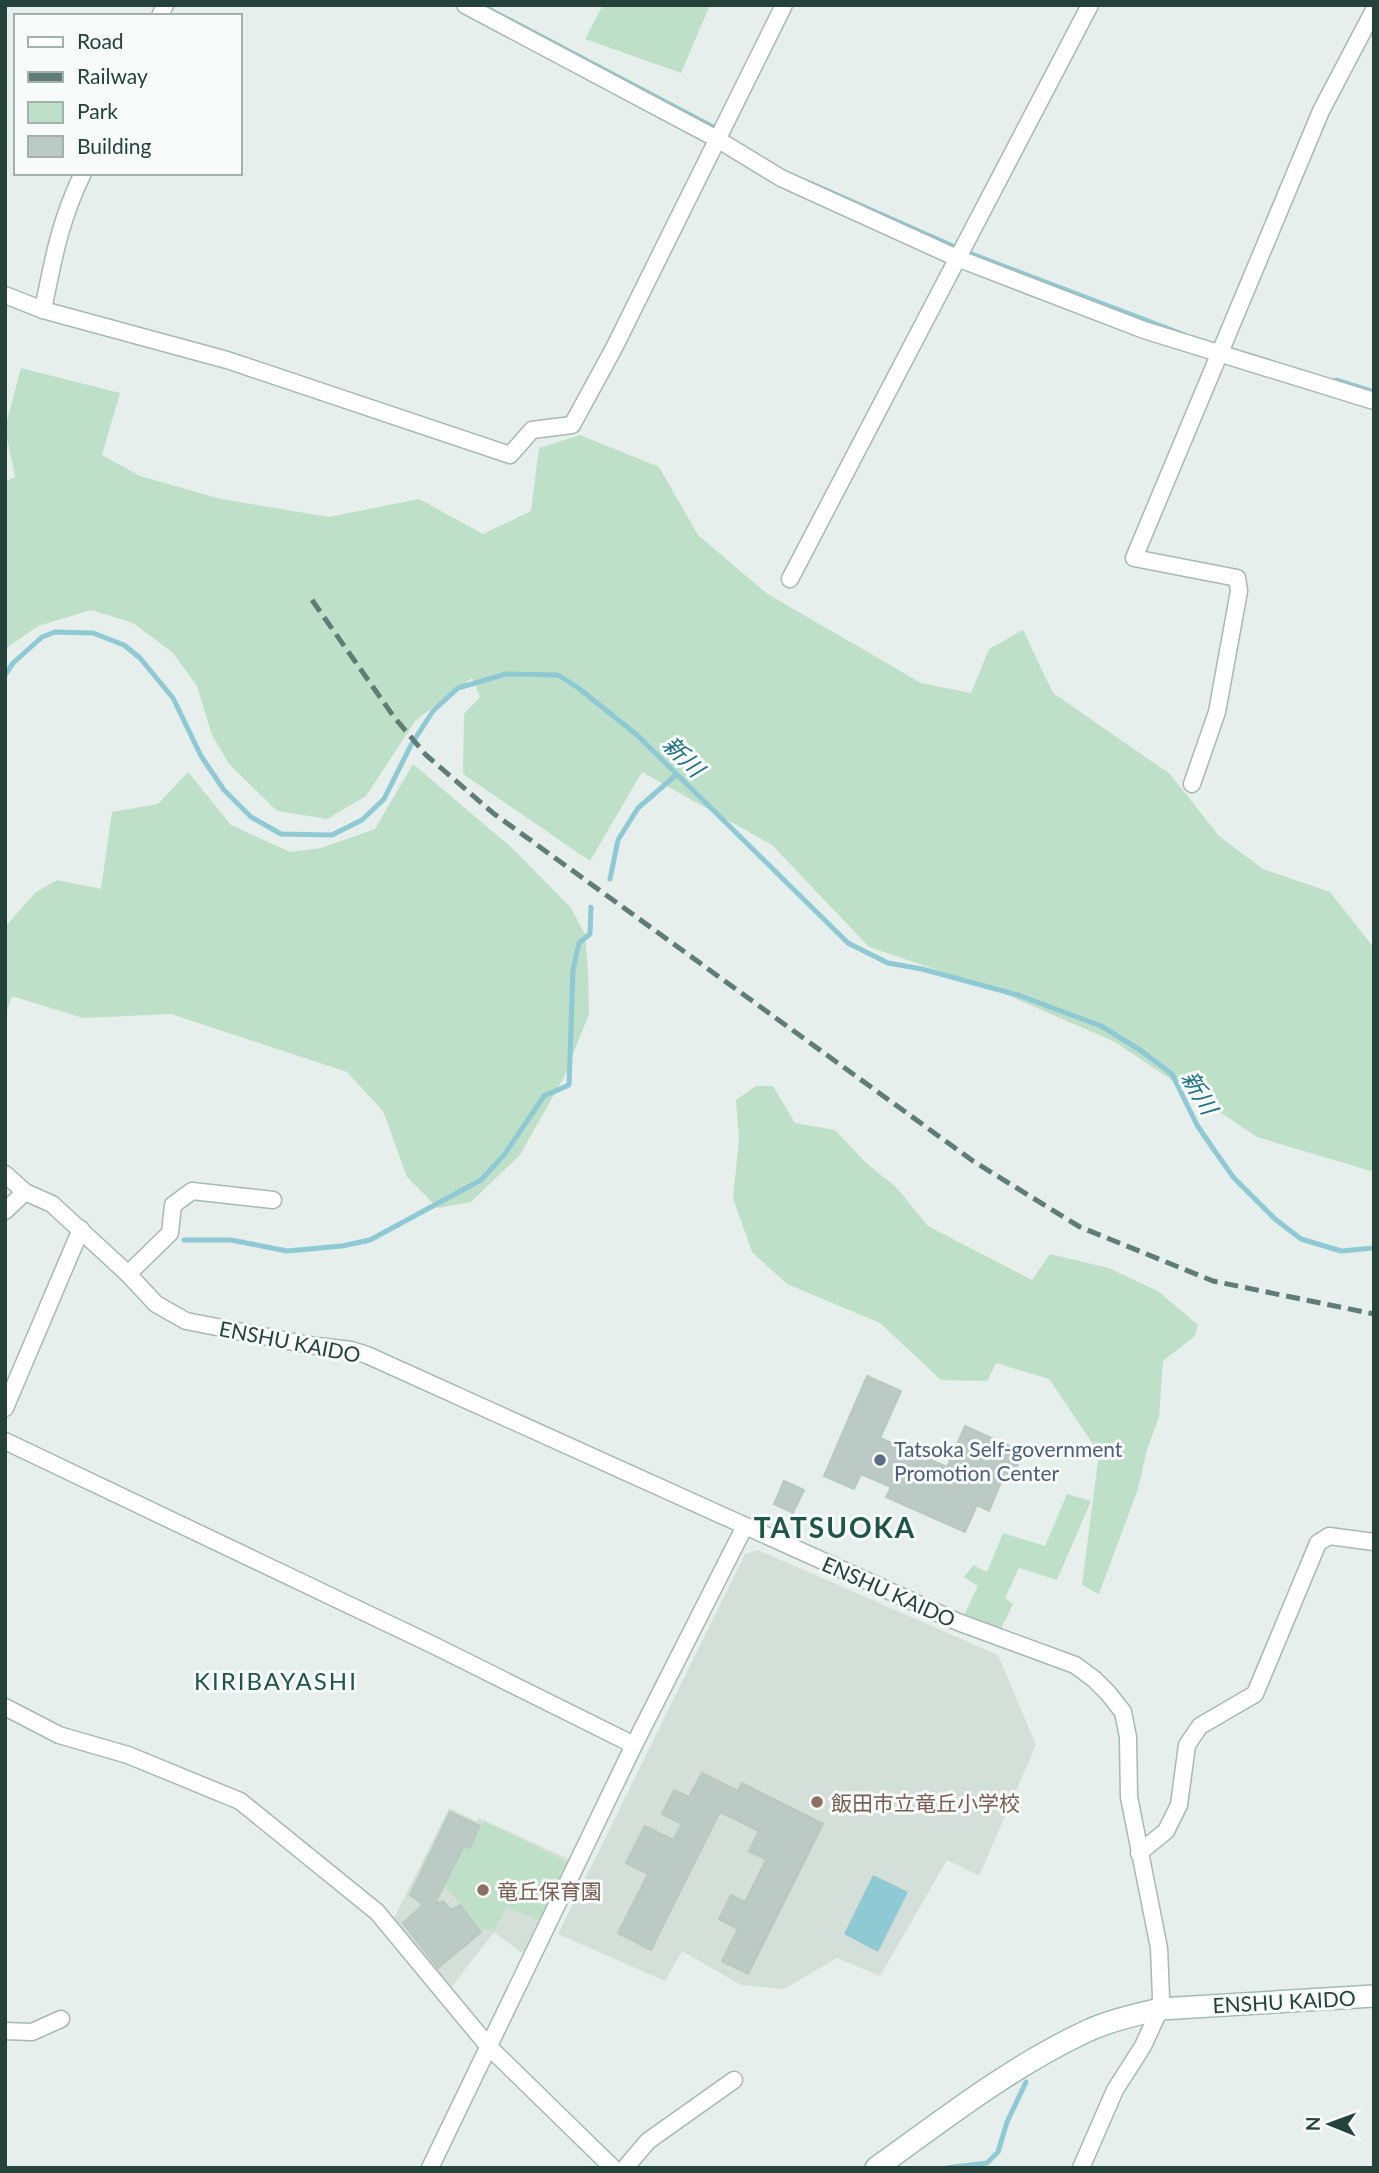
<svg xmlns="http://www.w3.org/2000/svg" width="1379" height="2173" viewBox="0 0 1379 2173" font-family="Lato,'Noto Sans JP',sans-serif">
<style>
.built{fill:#d4dfda}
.green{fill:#bfe0c8}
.water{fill:#8ec9d4}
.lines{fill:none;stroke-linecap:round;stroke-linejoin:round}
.stream{stroke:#8ec9d4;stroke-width:5}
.building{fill:#bbcac4;stroke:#b8c9c2;stroke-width:2}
.street-casing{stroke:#a8b8b2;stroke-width:19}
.secondary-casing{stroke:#a4bbb3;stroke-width:24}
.street{stroke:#fff;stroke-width:16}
.secondary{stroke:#fff;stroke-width:21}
.rail{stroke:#5f7d75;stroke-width:5;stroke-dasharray:14 7;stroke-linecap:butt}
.service-dot{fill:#5c6f8a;stroke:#f7fbf9;stroke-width:2.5}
.education-dot{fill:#8d6e63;stroke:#f7fbf9;stroke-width:2.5}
.labels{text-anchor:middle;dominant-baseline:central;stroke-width:6;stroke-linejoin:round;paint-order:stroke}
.street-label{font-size:21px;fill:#24423a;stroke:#f7fbf9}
.service-label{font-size:21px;fill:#4e5e75;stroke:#f7fbf9;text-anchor:start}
.education-label{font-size:21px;fill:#785e54;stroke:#f7fbf9;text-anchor:start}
.water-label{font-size:23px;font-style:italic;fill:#1c6f80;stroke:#f7fbf9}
.quarter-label{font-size:24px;letter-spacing:2px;fill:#1f5548;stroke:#f7fbf9}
.district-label{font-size:28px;font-weight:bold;letter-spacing:2px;fill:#1f5548;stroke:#f7fbf9}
</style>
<rect width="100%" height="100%" fill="#e6efeb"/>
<g class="built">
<polygon points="758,1550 998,1655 1036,1745 979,1876 947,1860 880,1976 837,1958 784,1989 741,1985 682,1951 665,1981 558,1934 745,1554"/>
<polygon points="449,1808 476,1821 479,1818 571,1860 527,1957 494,1932 450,1989 393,1920"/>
</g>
<g class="green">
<polygon points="603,5 710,5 681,73 585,39"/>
<polygon points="21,368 120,393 102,455 140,476 221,499 329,517 419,499 483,534 531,511 539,448 580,435 659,467 698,535 766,593 921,683 971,693 989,649 1023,630 1053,693 1170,774 1219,836 1263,869 1330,892 1374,948 1374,1172 1257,1137 1115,1042 996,990 869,947 772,845 642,772 590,861 463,774 464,714 480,697 472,678 416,720 366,796 327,819 277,811 229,764 212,735 197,686 172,652 133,623 91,610 38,626 5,649 5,482 15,477 5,428"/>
<polygon points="413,764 512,848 571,908 585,934 588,969 589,1014 564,1077 520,1155 471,1202 438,1208 407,1177 383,1111 347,1072 171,1014 83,1018 12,996 5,1016 5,927 35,893 57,880 101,889 112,812 158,804 188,772 231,825 290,852 321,848 375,829"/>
<polygon points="756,1086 773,1086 795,1123 835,1130 866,1163 896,1187 928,1226 1032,1280 1050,1254 1108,1268 1158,1291 1198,1325 1195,1336 1163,1361 1159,1417 1146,1453 1138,1489 1099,1594 1082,1585 1099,1453 1049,1379 996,1363 987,1381 941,1380 880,1323 787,1284 752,1252 733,1198 739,1139 736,1100"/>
<polygon points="1067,1494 1091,1501 1057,1580 1019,1568 1005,1598 1013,1604 1001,1629 964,1615 978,1586 964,1577 973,1565 987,1572 1003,1533 1045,1546"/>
<polygon points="484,1821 567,1862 540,1921 507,1907 495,1929 481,1929 445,1886 465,1847 471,1849"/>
</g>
<polygon class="water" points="873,1875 908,1892 878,1952 844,1934"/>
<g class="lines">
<g class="stream">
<polyline points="483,6 713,127"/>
<polyline points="810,183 955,247"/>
<polyline points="969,253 1185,335"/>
<polyline points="1336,380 1371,391"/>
<polyline points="5,675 13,663 42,637 55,632 93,633 124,645 140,658 173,698 201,756 224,790 251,817 281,834 332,835 362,820 384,799 411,745 433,711 458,688 506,674 558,675 577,687 637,735 848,943 888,963 922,969 1018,995 1101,1026 1140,1050 1172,1074 1197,1125 1214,1150 1234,1178 1275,1219 1301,1239 1341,1251 1374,1248"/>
<polyline points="610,879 618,840 638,808 676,775"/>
<polyline points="184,1240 231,1240 287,1251 342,1246 370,1240 481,1180 504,1155 544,1096 569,1085 573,970 579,943 590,934 591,907"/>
<polyline points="946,2168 987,2163 998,2152 1007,2122 1026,2082"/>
</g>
</g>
<g class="building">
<polygon points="867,1376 901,1391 880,1438 947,1467 965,1426 1023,1452 1013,1476 1005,1473 989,1511 977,1505 965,1532 886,1497 891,1487 861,1474 854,1489 824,1476"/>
<polygon points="784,1481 804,1490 793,1513 774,1504"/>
<polygon points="702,1773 738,1791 742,1783 823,1824 748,1974 722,1961 738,1929 719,1919 731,1895 745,1902 766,1860 749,1851 759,1831 720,1812 651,1950 618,1933 648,1874 626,1863 645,1826 673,1840 682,1824 662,1814 674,1790 689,1797"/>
<polygon points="450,1812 480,1826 470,1848 464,1846 435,1903 443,1901 451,1910 460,1905 481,1932 438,1968 403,1923 423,1905 410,1895"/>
</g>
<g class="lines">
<g class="street-casing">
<g id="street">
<polyline points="465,5 717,139 781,178 957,258 1144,330 1374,401"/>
<polyline points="160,16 165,5"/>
<polyline points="5,295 43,310 227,360 510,455 532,430 572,425 614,348 784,5"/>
<path d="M 43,310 C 53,260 60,220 83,173"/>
<polyline points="790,579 1090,5"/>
<polyline points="1192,784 1217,712 1239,591 1237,578 1134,558 1321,111 1374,10"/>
<polyline points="5,1174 25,1192 52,1204 128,1274 156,1304 186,1321 309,1345 351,1350 367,1355 958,1622 1075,1665 1094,1679 1108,1693 1123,1712 1128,1737 1129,1797 1159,1948 1161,1997 1160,2009 1143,2046 1115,2090 1081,2168"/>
<polyline points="5,1211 25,1192"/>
<polyline points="128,1274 170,1233 173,1205 192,1191 273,1200"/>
<polyline points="5,1408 81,1229"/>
<polyline points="5,1441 433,1645 634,1745"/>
<polyline points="5,1707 59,1735 128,1755 240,1801 377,1912 489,2047 613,2168"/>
<polyline points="1139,1853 1166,1831 1179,1805 1187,1745 1200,1726 1255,1694 1318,1543 1329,1536 1374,1542"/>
<polyline points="5,2031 32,2032 61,2019"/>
<polyline points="430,2168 634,1745 745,1526"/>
<polyline points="625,2168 648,2141 734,2080"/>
</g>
</g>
<g class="secondary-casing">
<path id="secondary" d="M 876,2168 C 943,2120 1009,2068 1083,2033 C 1107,2021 1135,2015 1160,2009 L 1374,1996"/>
</g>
<use href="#street" class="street"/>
<use href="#secondary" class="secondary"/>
<polyline class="rail" points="312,600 394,717 426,755 493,813 973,1161 1080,1227 1213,1281 1374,1314"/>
</g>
<circle class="service-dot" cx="880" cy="1460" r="7"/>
<g class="education-dot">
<circle cx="817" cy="1802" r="7"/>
<circle cx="483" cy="1890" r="7"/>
</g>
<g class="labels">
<g class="street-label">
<text transform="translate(290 1341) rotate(11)">ENSHU KAIDO</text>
<text transform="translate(889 1591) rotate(24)">ENSHU KAIDO</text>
<text transform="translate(1284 2001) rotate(-3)">ENSHU KAIDO</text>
</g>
<g class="service-label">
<text x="894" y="1448">Tatsoka Self-government<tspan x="894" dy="24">Promotion Center</tspan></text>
</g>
<g class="education-label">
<text x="831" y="1802">飯田市立竜丘小学校</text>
<text x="497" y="1890">竜丘保育園</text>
</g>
<g class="water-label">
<text transform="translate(684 756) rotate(45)">新川</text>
<text transform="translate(1200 1092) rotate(59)">新川</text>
</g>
<g class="quarter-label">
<text x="276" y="1680">KIRIBAYASHI</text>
</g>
<g class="district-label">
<text x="835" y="1527">TATSUOKA</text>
</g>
</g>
<rect width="1379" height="2173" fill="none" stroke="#24423a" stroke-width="14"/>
<rect x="14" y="14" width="228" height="161" fill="#f7fbf9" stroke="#a3b1ad" stroke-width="2"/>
<rect x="28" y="37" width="35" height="10" fill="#ffffff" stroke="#a3b1ad" stroke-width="2"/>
<text x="77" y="49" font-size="21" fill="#24423a">Road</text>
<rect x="28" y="72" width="35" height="10" fill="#5f7d75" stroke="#a3b1ad" stroke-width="2"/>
<text x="77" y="84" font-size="21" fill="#24423a">Railway</text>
<rect x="28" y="102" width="35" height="21" fill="#bfe0c8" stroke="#a3b1ad" stroke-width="2"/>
<text x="77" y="119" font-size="21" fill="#24423a">Park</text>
<rect x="28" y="136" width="35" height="21" fill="#bbcac4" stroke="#a3b1ad" stroke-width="2"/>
<text x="77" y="154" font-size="21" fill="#24423a">Building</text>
<g transform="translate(1330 2124) rotate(271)" stroke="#f7fbf9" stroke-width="5" paint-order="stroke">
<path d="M0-5L12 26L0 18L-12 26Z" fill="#24423a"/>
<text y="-10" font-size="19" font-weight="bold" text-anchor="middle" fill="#24423a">N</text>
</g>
</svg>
